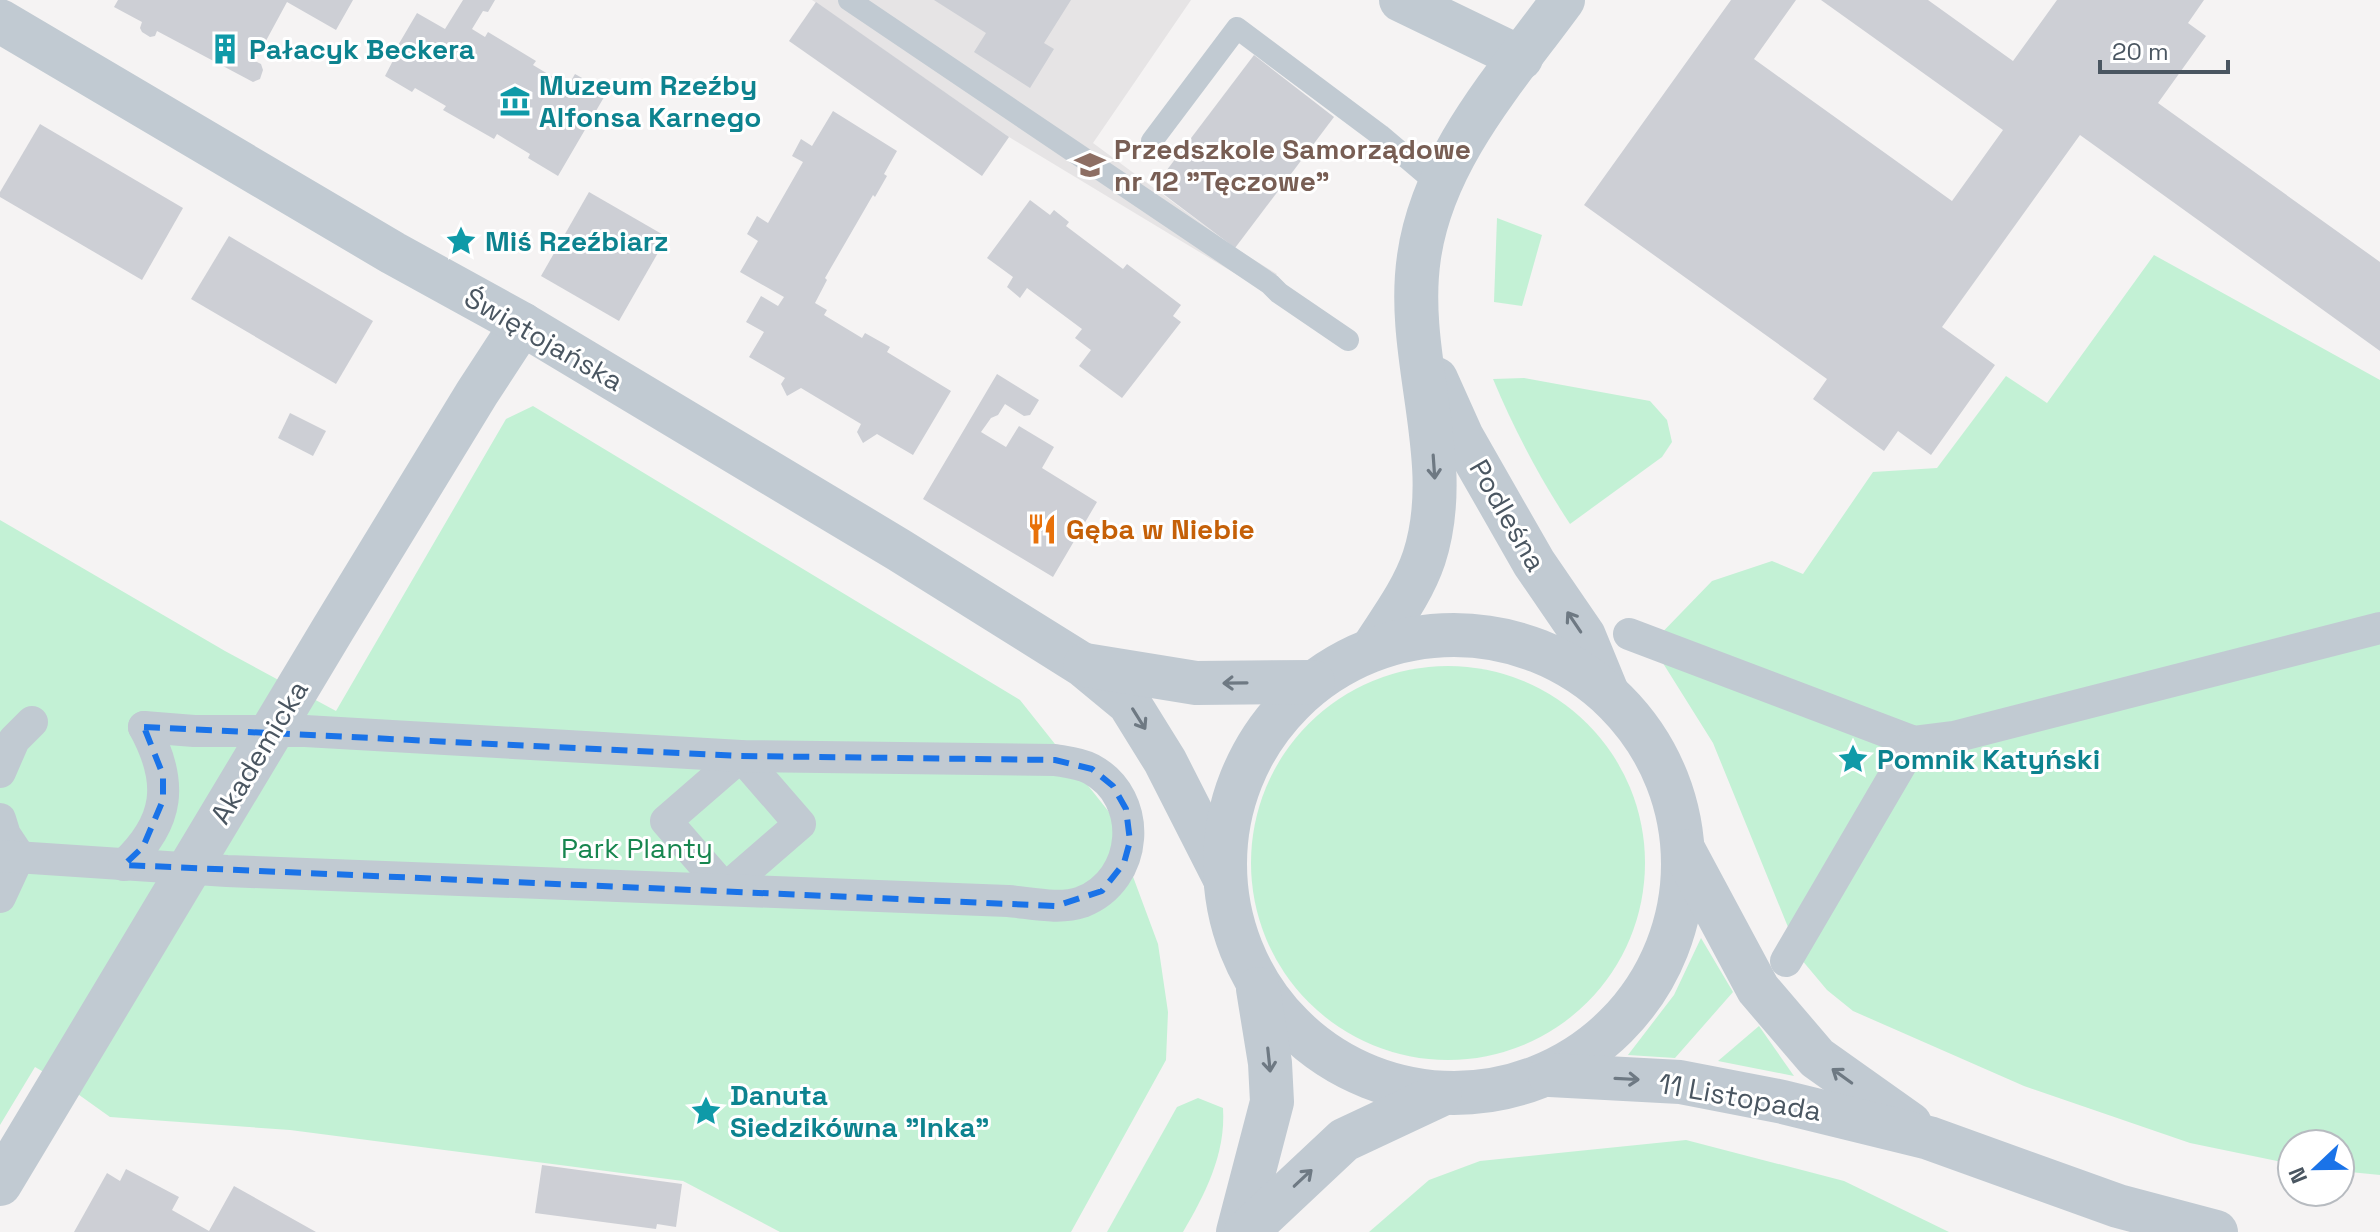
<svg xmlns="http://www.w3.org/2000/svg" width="2380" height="1232" viewBox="0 0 2380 1232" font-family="'Space Grotesk',sans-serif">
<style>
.education{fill:#e6e4e5}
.green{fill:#c3f1d5}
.building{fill:#cdcfd5}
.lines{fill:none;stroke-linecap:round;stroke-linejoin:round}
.service{stroke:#c1cad2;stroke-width:22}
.pedestrian{stroke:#c1cad2;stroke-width:32}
.minor{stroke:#c1cad2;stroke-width:44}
.tertiary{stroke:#c1cad2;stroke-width:44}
.oneway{stroke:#6e7983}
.marked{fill:none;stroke:#1a73e8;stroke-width:6;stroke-dasharray:16 10;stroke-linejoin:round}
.labels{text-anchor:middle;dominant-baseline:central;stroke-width:6;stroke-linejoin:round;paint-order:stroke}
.culture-label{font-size:28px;font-weight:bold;fill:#0d838f;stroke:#fff;text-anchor:start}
.education-label{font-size:28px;font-weight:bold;fill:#785e54;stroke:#fff;text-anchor:start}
.street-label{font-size:28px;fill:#4a5661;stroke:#fff}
.food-label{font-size:28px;font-weight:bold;fill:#c56008;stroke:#fff;text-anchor:start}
.park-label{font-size:28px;fill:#17864f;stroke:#fff}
</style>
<rect width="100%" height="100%" fill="#f5f3f3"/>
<polygon class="education" points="812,0 1191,0 1093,143 1235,248 1277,274 1264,291 1009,137"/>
<g class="green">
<polygon points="1497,218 1542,235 1522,306 1494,302"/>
<polygon points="2154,255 2380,380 2380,1175 2340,1171 2340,1144 2292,1144 2292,1164 2190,1143 2024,1086 1853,1011 1827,990 1801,959 1713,743 1651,644 1712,581 1772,561 1803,574 1873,472 1937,468 2006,376 2047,403"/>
<path d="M 1524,378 L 1650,401 L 1667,420 L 1672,442 L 1662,457 L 1570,524 C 1539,477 1515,431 1493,379 Z"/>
<polygon points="533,406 1020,700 1109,812 1158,944 1168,1012 1166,1060 1071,1232 780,1232 683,1181 290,1130 110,1117 61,1082 35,1067 0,1125 0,520 225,651 336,711 506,419"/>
<circle cx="1448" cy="863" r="197"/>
<polygon points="1701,938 1733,992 1675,1058 1628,1055 1674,995"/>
<polygon points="1759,1026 1794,1076 1718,1061"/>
<path d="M 1198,1098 L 1223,1108 C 1226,1154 1205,1194 1183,1232 L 1107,1232 L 1177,1107 Z"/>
<polygon points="1686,1140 1844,1181 1949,1232 1369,1232 1429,1180 1480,1161"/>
</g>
<g class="building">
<polygon points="118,0 353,0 336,30 287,2 255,61 261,64 263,70 260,79 253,82 157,31 155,36 150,37 142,32 140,28 142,22 114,7"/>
<polygon points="463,0 495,0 488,12 483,11 472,29 485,37 488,32 536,61 533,65 568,86 575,74 607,92 558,176 528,158 530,154 497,134 494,139 443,110 446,106 415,88 412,92 385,76 399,49 397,47 417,13 445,29"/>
<polygon points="934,0 1071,0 1044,43 1054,49 1030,88 974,52 986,33"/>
<polygon points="1731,0 1796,0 1754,59 1952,201 2003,130 1821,0 1928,0 2013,61 2057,0 2204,0 2188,23 2206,36 2158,103 2380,262 2380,351 2080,135 1942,327 1995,365 1931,455 1898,431 1884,451 1813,399 1827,379 1584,205"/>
<polygon points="816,2 1009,137 982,176 789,41"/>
<polygon points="1254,55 1334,117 1235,248 1154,187"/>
<polygon points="833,111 897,151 884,174 887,176 875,197 873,195 825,278 827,280 815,303 827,310 824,315 862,338 865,333 890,347 887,352 951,391 913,455 877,434 863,443 857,432 861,424 801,388 787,396 781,384 785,378 749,357 764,332 746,322 761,296 778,306 784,297 740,272 758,241 747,234 757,216 768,223 803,162 792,156 801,139 812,146"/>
<polygon points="40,124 183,208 142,280 0,197 0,192"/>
<polygon points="589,192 667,237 619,321 541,276"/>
<polygon points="1030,200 1050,215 1054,210 1069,222 1066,226 1123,269 1127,264 1181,305 1173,316 1181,322 1122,398 1079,366 1091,350 1075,338 1082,329 1027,288 1020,298 1007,287 1013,277 987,258"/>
<polygon points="229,236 373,321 336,384 191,299"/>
<polygon points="997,374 1039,400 1030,415 1024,416 1005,404 998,415 991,418 981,432 1006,447 1019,426 1054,447 1042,468 1097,502 1053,577 923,499"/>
<polygon points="290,413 326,431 313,456 278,438"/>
<polygon points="542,1165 682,1184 676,1227 657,1224 656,1229 535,1213"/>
<polygon points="126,1169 179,1197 172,1210 209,1231 234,1186 316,1232 74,1232 107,1173 120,1181"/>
</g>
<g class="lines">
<g class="service">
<polyline points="849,0 1270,284 1279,293 1348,340"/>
<polyline points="1152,141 1237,28 1380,135 1440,186"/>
</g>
<g class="pedestrian">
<polyline points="1629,634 1914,742 1954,737 2380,628"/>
<polygon points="741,756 800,824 725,889 666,821"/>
<polyline points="0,772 14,740 32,722"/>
<polyline points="0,819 5,835 19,856 0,897"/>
<path d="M 0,856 L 227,871 L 1008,901 C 1031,903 1059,910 1082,902 C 1139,880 1145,798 1091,769 C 1080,763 1067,762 1055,760 L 741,756 L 305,731 L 194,731 L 144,727"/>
<path d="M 124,865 C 170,822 174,782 144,727"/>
<polyline points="1786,961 1914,742"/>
</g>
<g class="minor">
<polyline points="1401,0 1521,58"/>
<polyline points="1436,379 1462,437 1534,563 1584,636 1607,692"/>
<path d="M 1373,648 C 1391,620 1413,591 1424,558 C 1456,460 1404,358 1419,257 C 1433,158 1506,78 1563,0"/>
<polyline points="0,1184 333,629 477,393 522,324"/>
</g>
<g class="tertiary">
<polyline points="0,21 393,253 522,324 899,550 1083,665 1129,703 1165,761 1224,877"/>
<circle cx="1454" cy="864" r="229"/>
<polyline points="1085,665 1196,683 1313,682"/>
<polyline points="1684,851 1758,989 1817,1058 1910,1124"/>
<polyline points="1550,1075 1680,1082 1783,1102 1929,1138 2118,1206 2216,1232"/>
<polyline points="1238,1232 1272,1102 1270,1063 1258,989"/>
<polyline points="1246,1232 1344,1140 1440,1095"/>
</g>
</g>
<defs><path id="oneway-shaft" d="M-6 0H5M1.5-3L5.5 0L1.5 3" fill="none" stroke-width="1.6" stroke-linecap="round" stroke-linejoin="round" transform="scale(2)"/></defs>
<g class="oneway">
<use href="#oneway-shaft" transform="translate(1434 467) rotate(86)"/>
<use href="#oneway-shaft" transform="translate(1574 622) rotate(-124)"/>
<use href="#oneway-shaft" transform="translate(1235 683) rotate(179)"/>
<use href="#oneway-shaft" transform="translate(1139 719) rotate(58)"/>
<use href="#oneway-shaft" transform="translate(1269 1060) rotate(84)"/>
<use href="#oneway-shaft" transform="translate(1842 1076) rotate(-144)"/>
<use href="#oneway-shaft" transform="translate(1627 1079) rotate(3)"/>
<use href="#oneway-shaft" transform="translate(1303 1178) rotate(-43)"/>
</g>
<path class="marked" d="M 144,727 L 741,756 L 1055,760 L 1092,769 L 1113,786 L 1126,809 L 1130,841 L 1124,863 L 1102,891 L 1056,906 L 124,865 L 143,847 L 163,800 L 163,775 Z"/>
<defs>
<g id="building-bare" transform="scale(2.4)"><path d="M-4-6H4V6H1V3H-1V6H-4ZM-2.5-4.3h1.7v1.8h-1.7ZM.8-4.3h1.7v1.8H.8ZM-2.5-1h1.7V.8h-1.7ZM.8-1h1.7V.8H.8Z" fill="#0f9aa8" stroke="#fff" stroke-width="2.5" paint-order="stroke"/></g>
<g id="museum-bare" transform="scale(2.4)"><path d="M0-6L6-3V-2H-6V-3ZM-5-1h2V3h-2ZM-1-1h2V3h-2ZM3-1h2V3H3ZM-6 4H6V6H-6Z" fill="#0f9aa8" stroke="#fff" stroke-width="2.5" paint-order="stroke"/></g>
<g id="school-bare" transform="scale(2.4)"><path d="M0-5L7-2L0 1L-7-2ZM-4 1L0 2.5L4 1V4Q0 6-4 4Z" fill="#8d6e63" stroke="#fff" stroke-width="2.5" paint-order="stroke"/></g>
<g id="sight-bare" transform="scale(2.4)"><path d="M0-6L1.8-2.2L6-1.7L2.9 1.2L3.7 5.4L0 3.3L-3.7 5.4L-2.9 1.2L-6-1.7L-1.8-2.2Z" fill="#0f9aa8" stroke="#fff" stroke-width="2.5" paint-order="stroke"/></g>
<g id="restaurant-bare" transform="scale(2.4)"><path d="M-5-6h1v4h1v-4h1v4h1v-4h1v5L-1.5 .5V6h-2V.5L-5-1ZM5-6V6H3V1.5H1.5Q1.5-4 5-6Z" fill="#e8710a" stroke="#fff" stroke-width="2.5" paint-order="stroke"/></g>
</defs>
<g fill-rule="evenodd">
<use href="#building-bare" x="225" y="49"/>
<use href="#museum-bare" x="515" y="101"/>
<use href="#school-bare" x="1090" y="165"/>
<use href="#sight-bare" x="461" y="241"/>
<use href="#restaurant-bare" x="1042" y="529"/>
<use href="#sight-bare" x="1853" y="759"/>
<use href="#sight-bare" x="706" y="1111"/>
</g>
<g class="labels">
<g class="culture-label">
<text x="249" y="49">Pałacyk Beckera</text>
<text x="539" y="85">Muzeum Rzeźby<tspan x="539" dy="32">Alfonsa Karnego</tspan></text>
<text x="485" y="241">Miś Rzeźbiarz</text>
<text x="1877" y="759">Pomnik Katyński</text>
<text x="730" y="1095">Danuta<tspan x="730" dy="32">Siedzikówna "Inka"</tspan></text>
</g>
<g class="education-label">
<text x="1114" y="149">Przedszkole Samorządowe<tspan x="1114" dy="32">nr 12 "Tęczowe"</tspan></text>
</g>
<g class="street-label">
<text transform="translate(544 339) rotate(30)">Świętojańska</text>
<text transform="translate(1508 515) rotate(60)">Podleśna</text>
<text transform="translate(259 752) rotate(-59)">Akademicka</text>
<text transform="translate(1740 1097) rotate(10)">11 Listopada</text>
</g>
<g class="food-label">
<text x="1066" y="529">Gęba w Niebie</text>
</g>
<g class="park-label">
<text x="637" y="848">Park Planty</text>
</g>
</g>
<g transform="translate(2316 1168) rotate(248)"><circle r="38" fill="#ffffff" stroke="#b7bbc0" stroke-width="2"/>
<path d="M0-6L14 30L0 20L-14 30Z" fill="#1a73e8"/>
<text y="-12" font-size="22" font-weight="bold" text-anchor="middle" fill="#4a5661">N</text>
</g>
<path d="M2100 60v12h128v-12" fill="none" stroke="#4a5661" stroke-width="4"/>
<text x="2112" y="60" font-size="24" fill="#4a5661" stroke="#ffffff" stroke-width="6" paint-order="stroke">20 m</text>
</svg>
